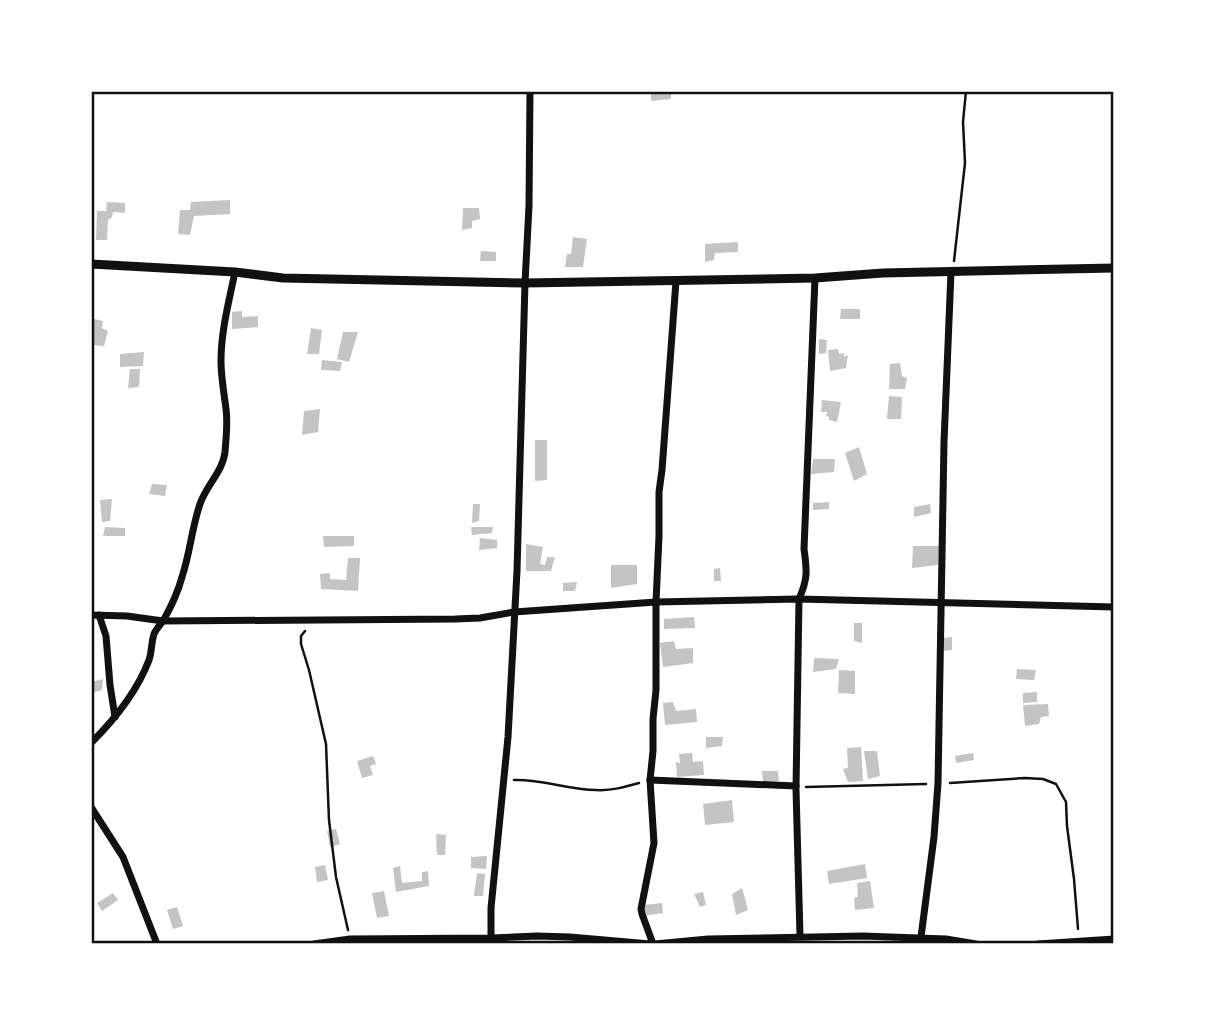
<svg xmlns="http://www.w3.org/2000/svg" width="1205" height="1035" viewBox="0 0 1205 1035" font-family="'Open Sans',sans-serif">
<style>
.building{fill:#c4c4c4}
.lines{fill:none;stroke-linecap:round;stroke-linejoin:round}
.path{stroke:#111;stroke-width:2.5}
.minor{stroke:#111;stroke-width:7}
.tertiary{stroke:#111;stroke-width:9}
.neatline{fill:none;stroke:#111;stroke-width:2.5}
</style>
<rect width="100%" height="100%" fill="#fff"/>
<g class="building">
<polygon points="671,91 671,99 651,101 651,92"/>
<polygon points="230,200 230,214 194,216 190,235 178,234 180,210 190,210 191,202"/>
<polygon points="107,202 125,203 125,213 113,212 112,217 108,220 107,240 96,240 97,211 106,211"/>
<polygon points="463,208 479,208 480,219 472,221 472,228 462,230"/>
<polygon points="573,237 587,239 583,267 565,267 567,254 571,254"/>
<polygon points="738,242 738,252 715,253 714,260 705,262 705,244"/>
<polygon points="481,251 496,252 496,261 480,261"/>
<polygon points="841,309 860,309 860,319 840,319"/>
<polygon points="242,311 242,317 258,316 258,327 232,329 232,312"/>
<polygon points="94,319 103,321 102,328 108,331 104,346 91,345 91,325 93,325"/>
<polygon points="311,328 322,330 319,354 307,354"/>
<polygon points="343,332 358,332 349,362 337,359"/>
<polygon points="819,339 827,340 826,353 819,354"/>
<polygon points="838,349 839,354 844,353 844,357 848,355 846,368 830,371 828,350"/>
<polygon points="144,352 143,366 120,367 120,354"/>
<polygon points="322,360 342,362 340,371 321,370"/>
<polygon points="900,363 902,376 907,378 905,389 889,389 890,364"/>
<polygon points="130,369 140,369 139,387 128,388"/>
<polygon points="889,396 902,397 901,419 887,419"/>
<polygon points="822,400 841,402 837,422 829,420 829,417 826,416 827,412 821,412"/>
<polygon points="320,409 318,432 302,435 304,411"/>
<polygon points="535,440 547,440 547,480 535,481"/>
<polygon points="859,447 867,474 854,481 845,453"/>
<polygon points="813,459 835,459 834,472 811,474"/>
<polygon points="152,484 167,485 165,496 149,494"/>
<polygon points="112,499 110,521 102,522 100,500"/>
<polygon points="829,502 829,509 813,510 813,503"/>
<polygon points="473,504 480,504 479,521 472,523"/>
<polygon points="930,504 931,513 914,517 914,507"/>
<polygon points="105,527 125,528 125,536 103,536"/>
<polygon points="471,527 493,527 492,533 472,535"/>
<polygon points="323,536 354,536 354,546 324,547"/>
<polygon points="480,538 497,540 497,548 479,550"/>
<polygon points="526,544 543,547 540,564 545,565 547,557 555,557 551,571 526,571"/>
<polygon points="913,546 939,546 938,565 912,568"/>
<polygon points="348,558 360,558 358,591 321,589 320,574 330,573 330,579 346,580"/>
<polygon points="611,565 637,565 637,584 611,588"/>
<polygon points="720,568 721,581 714,581 714,569"/>
<polygon points="577,582 575,591 563,591 563,583"/>
<polygon points="694,617 695,628 664,629 664,619"/>
<polygon points="854,623 862,623 862,643 854,641"/>
<polygon points="952,637 952,650 943,651 942,638"/>
<polygon points="674,641 676,649 693,648 693,663 663,667 660,643"/>
<polygon points="814,658 839,659 836,669 813,672"/>
<polygon points="1017,669 1036,670 1034,680 1016,679"/>
<polygon points="839,670 855,671 855,694 838,693"/>
<polygon points="103,679 102,690 91,693 91,682"/>
<polygon points="1037,692 1037,702 1023,703 1023,693"/>
<polygon points="673,702 676,711 696,709 697,722 665,725 663,703"/>
<polygon points="1048,704 1049,716 1041,717 1039,724 1025,726 1023,705"/>
<polygon points="706,737 723,737 722,746 706,748"/>
<polygon points="861,747 863,781 848,782 843,769 848,768 847,748"/>
<polygon points="864,751 877,751 880,776 868,779"/>
<polygon points="692,753 693,762 703,761 704,775 677,777 676,762 680,763 679,754"/>
<polygon points="973,753 974,760 956,763 955,756"/>
<polygon points="373,756 376,764 370,766 373,775 362,778 357,761"/>
<polygon points="762,771 778,771 779,781 763,782"/>
<polygon points="732,800 734,822 705,825 703,804"/>
<polygon points="336,829 340,844 330,847 327,831"/>
<polygon points="436,834 446,835 445,855 437,855"/>
<polygon points="487,856 486,869 471,868 471,857"/>
<polygon points="865,864 867,878 829,884 827,871"/>
<polygon points="325,865 328,880 317,882 315,867"/>
<polygon points="400,866 402,883 422,881 422,872 428,871 429,886 396,892 393,868"/>
<polygon points="477,873 485,874 483,896 474,896"/>
<polygon points="870,881 874,908 855,910 854,898 858,897 857,883"/>
<polygon points="742,888 748,910 736,915 732,894"/>
<polygon points="384,891 389,916 377,918 372,893"/>
<polygon points="703,892 706,905 700,907 694,894"/>
<polygon points="113,893 118,900 102,911 97,903"/>
<polygon points="662,903 663,913 644,916 643,905"/>
<polygon points="177,907 183,926 173,929 167,910"/>
</g>
<g class="lines">
<g class="path">
<polyline points="954,261 965,163 963,122 966,91"/>
<polyline points="305,631 301,636 301,644 309,670 326,744 329,820 336,877 348,930"/>
<path d="M 514,780 C 543,779 568,790 596,790 C 611,791 625,787 639,783"/>
<polyline points="950,783 1025,778 1043,779 1056,784 1066,802 1067,826 1074,879 1078,929"/>
<polyline points="806,787 926,784"/>
</g>
<g class="minor">
<polyline points="91,615 127,616 163,621 455,619 480,618 514,612 656,602 799,599 1114,607"/>
<polyline points="99,615 106,636 110,685 115,717"/>
<path d="M 91,743 C 115,719 137,692 149,660 C 152,652 151,643 154,634 C 156,629 160,625 163,621 C 171,607 178,592 182,577 C 190,553 192,527 200,504 C 206,486 223,471 225,452 C 226,438 228,423 226,409 C 224,393 221,377 221,361 C 221,331 229,301 235,272"/>
<polyline points="650,780 796,786"/>
<polyline points="91,807 123,857 157,944"/>
<path d="M 800,936 L 796,789 L 799,599 C 808,579 807,570 804,549 L 815,278"/>
<polyline points="921,937 934,837 938,783 944,442 951,272"/>
<polyline points="314,944 350,939 491,938 537,936 570,937 650,944"/>
<polyline points="491,944 491,908 508,737 517,571 525,283 529,206 530,91"/>
<polyline points="653,944 642,914 641,909 654,843 650,780 653,751 653,719 656,690 656,602 659,536 659,492 662,470 676,281"/>
<polyline points="655,944 708,939 863,936 946,939 976,944"/>
<polyline points="1038,944 1114,939"/>
</g>
<polyline class="tertiary" points="91,264 235,272 283,278 525,283 815,278 883,273 1114,268"/>
</g>
<rect width="1205" height="1035" fill="none" stroke="#ffffff" stroke-width="186"/>
<rect x="93" y="93" width="1019" height="849" class="neatline"/>
</svg>
